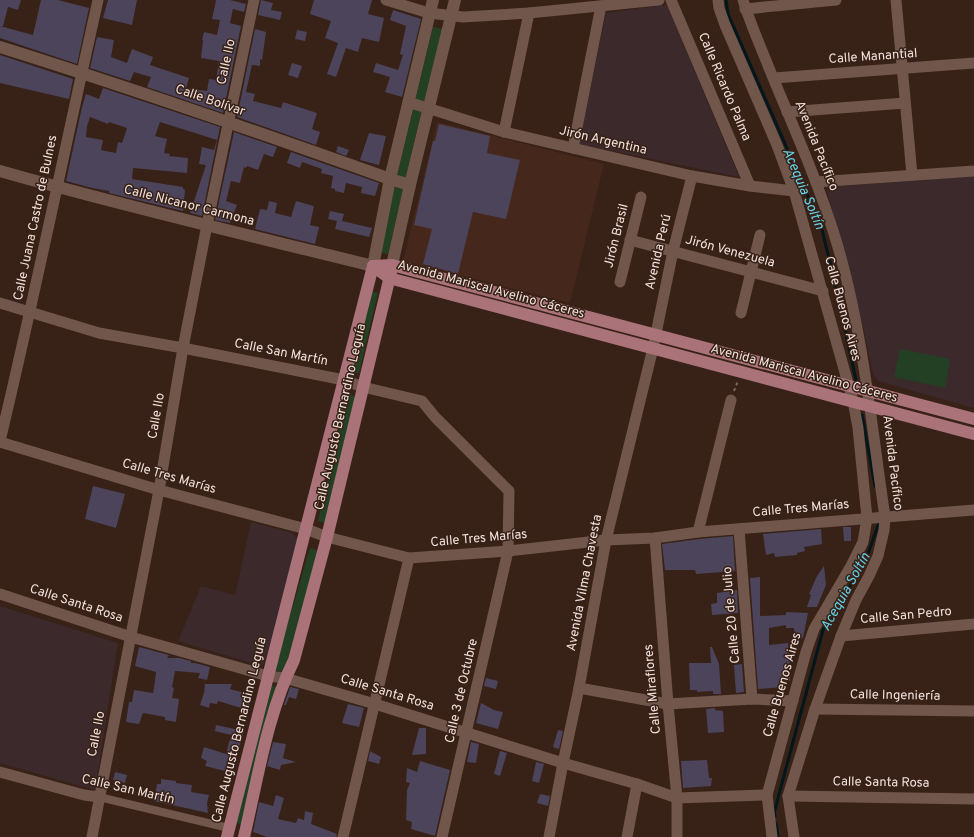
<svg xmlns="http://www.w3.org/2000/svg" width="974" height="837" viewBox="0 0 974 837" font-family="Overpass,sans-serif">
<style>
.built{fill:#45271b}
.education{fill:#3c292c}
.green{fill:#234024}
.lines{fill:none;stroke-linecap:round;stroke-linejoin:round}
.stream{stroke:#01171b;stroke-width:3}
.building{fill:#4b445b;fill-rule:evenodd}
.path{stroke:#7b675e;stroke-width:2;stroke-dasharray:3 3;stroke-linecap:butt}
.pedestrian{stroke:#70564b;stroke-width:8}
.minor{stroke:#70564b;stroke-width:11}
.tertiary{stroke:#70564b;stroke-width:12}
.secondary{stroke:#70564b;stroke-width:12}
.primary{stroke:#aa7379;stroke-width:12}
.labels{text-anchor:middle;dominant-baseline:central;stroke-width:3;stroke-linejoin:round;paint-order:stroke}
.street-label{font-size:13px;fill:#f1e1db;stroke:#382117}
.water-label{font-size:14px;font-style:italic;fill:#63d4eb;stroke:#382117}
</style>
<rect width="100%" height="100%" fill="#382117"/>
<polygon class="built" points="437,122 604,164 570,303 403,261"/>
<g class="education">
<polygon points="667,5 739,177 579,144 606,13"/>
<polygon points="974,176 974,408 878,381 873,374 863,326 827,191 832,187"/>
<polygon points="251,522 292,533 298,538 265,662 261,666 178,641 201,586 235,595"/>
<polygon points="0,606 118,643 95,790 0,763"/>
</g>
<g class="green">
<polygon points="433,27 443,29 416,134 388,254 380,252 396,180"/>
<polygon points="369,291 378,293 359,373 352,372"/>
<polygon points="900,349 950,359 945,388 894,377"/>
<polygon points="347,393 356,397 325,523 318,521"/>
<polygon points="310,548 319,551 284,672 274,670"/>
<polygon points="269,684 276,687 241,825 235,822"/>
</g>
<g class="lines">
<g class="stream">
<polyline points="726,0 728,14 821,226 834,278 857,385"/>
<polyline points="862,415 875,486"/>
<polyline points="775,816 774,813 823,630 833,613 865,562 879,523"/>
<polyline points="776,824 778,837"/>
</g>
</g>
<g class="building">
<polygon points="0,0 21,0 18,10 8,7 3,26 0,26"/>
<polygon points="41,0 58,0 89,8 77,64 0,38 0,26 33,35"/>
<polygon points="108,0 137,0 132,25 103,18"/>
<polygon points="216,0 230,0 246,4 244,12 233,9 230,23 241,26 223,113 147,87 151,77 134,72 130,81 90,68 97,37 114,40 111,57 127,63 132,49 153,57 150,65 189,78 186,88 207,91 209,79 216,80 219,61 201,58 203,40 202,40 204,32 217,35 220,20 212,19"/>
<polygon points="261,0 273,3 271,10 282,12 280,20 258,15"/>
<polygon points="314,0 372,0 368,14 384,18 379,42 362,38 358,52 346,48 336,77 327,74 338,43 325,38 331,21 310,14"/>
<polygon points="393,10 421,19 402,97 385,92 390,77 373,72 376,63 398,70 403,55 400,54 406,26 390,20"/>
<polygon points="255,29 266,32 262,60 260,59 260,66 252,65 246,92 255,94 253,101 281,108 283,102 317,113 312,129 320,132 316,145 237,117"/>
<polygon points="297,30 307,32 305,41 295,39"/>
<polygon points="0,55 73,79 69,99 0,83"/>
<polygon points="292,63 302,66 298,78 288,75"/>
<path d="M 103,88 L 220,127 L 202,216 L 190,213 L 206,165 L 199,164 L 202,147 L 214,150 L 217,140 L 160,122 L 155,136 L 167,139 L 164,153 L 170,154 L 169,156 L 188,158 L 187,173 L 133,168 L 132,179 L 183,187 L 183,189 L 185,190 L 183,211 L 109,193 L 109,191 L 92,188 L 66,181 L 82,107 L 86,94 L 99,99 ZM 90,117 L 108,124 L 109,122 L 127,128 L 122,143 L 118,142 L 116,153 L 101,150 L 103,140 L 86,137 L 87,126 Z"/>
<polygon points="439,124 490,136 487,153 520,160 506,219 473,212 458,274 423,264 432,229 414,225 433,141 435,141"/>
<polygon points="234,132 277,147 273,157 264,154 258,170 247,166 246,168 244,167 240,183 231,181 226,201 237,205 230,223 215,220"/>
<polygon points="369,133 386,136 379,165 360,160"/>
<polygon points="338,146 349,150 346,156 336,152"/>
<polygon points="291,152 379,183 375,196 361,193 362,187 346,183 344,193 335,191 335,189 331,188 333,176 321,173 322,169 302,162 300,168 287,163"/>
<polygon points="269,201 277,203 275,213 291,217 296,201 314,206 310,225 319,227 315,244 255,229 260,209 267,210"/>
<polygon points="330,211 344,214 342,221 372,228 369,237 335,229 337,221 328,219"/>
<polygon points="93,486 125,494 116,528 85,519"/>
<polygon points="843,527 851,527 851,541 844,541"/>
<polygon points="821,529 822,544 804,547 805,551 797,553 797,555 775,557 774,553 766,555 763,534"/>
<polygon points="733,536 735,571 696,574 695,570 665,570 662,544 699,539"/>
<polygon points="824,566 826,585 817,607 807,607 811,595 809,594 817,576"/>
<polygon points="760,577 760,616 786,615 786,612 808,613 803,638 795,639 794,628 786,628 786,625 769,628 769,645 788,643 790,666 790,681 784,681 784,687 758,689 750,578"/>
<polygon points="737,590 738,613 712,615 711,604 717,603 717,593"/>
<polygon points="139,647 169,655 167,658 179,658 191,661 191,663 195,663 210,667 207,680 198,678 200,673 175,671 172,687 174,688 172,698 179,699 176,722 165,720 165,717 143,713 139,724 126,722 129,702 132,702 134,690 153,693 154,688 156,672 135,666"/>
<polygon points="710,647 712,647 719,664 721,694 713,694 713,691 697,692 697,690 690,690 689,663 711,663"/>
<polygon points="742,664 744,692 736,693 734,665"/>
<polygon points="486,678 498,681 496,689 484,686"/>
<polygon points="205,684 232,684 230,689 252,695 248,710 218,701 217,704 210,703 209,708 200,705 204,693"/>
<polygon points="290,687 299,689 296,699 289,697 286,705 284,705"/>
<polygon points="481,703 494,710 503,712 498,729 476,723"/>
<polygon points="348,704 364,708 359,727 342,723"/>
<polygon points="715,708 715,710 723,711 724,732 708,733 706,709"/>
<polygon points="216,725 244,731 236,758 237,758 233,773 205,766 207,761 201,758 204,747 226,754 231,735 215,731"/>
<polygon points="419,728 426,728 426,754 412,755"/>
<polygon points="558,730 563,731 559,749 553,747"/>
<polygon points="273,742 286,744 283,758 296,762 281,765 280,770 267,766"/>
<polygon points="471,742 479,744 476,763 467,762"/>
<polygon points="370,751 381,757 379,764 368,761"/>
<polygon points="500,751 507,753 500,776 494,774"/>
<polygon points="707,760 709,778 712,778 711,786 683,788 681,761"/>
<polygon points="420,761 450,770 435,836 411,829 412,822 406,820 407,790 410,783 406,782 407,768 417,772"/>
<polygon points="536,762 544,764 539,783 532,781"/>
<polygon points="115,772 127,775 125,783 113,780"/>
<polygon points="161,779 176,781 176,783 192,785 191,792 209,795 207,803 208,813 154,801 157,784 161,784"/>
<polygon points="540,794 550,796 548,806 537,803"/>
<polygon points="276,795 284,798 278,819 296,823 298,818 304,820 305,811 313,813 311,824 337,834 336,837 267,837 253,832 259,802 273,806"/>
</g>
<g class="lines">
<polyline class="path" points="734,391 738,381"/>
<polyline class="pedestrian" points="99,797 229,828"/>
<g class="minor">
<polyline points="386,0 429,13 463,17 529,13 659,0"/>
<polyline points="671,0 750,186"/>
<polyline points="718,0 719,8 725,25 777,145 794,191 853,401 858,428 867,518 863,542 851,566 814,629 806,652 767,795 772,837"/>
<path d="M 743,0 C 750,23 760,45 769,68 C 792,124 817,179 835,237 C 863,328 871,423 885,517 L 884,530 L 878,556 L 869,576 L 856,600 L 841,636 L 815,709 L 788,796 L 794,837"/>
<polyline points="896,0 912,175"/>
<polyline points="745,9 836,0"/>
<polyline points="774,78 974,63"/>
<polyline points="408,102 504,132 692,176 750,186 794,191"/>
<polyline points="787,112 905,103"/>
<polyline points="504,132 529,13"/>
<polyline points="573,148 601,6"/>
<polyline points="816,182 974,171"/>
<polyline points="630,240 823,291"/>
<polyline points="620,282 641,197"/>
<polyline points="0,303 99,333 183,348 344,380 363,387 422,401 435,417 509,491 508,551 442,837"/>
<polyline points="741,313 760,235"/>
<path d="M 0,441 C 35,295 65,147 98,0"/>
<polyline points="0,442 159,490 306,529 327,537 409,558 508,551 606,540 655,538 698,532 974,510"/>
<polyline points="739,529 752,699"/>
<polyline points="698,532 731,400"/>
<polyline points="655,538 668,704 677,798 677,837"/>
<polyline points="0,594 131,637 268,676 285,678 375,704 563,763 637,784 677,798 767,795"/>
<polyline points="841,636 974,624"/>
<polyline points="579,688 668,704 752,699 793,701"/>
<polyline points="815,709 974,711"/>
<polyline points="0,772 84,795 99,797"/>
<polyline points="788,796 974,799"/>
<polyline points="92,837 159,490 183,348 207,225 254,0"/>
<polyline points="343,837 409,558"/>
<polyline points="549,837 563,763 579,688 606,540 653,348 673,251 692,176"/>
<polyline points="627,837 637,784"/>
</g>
<g class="tertiary">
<path d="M 0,47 C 131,88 261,133 390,179 L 410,185"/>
<path d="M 0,171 C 123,206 248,235 373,266"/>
</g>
<g class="secondary">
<polyline points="392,265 410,185 455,0"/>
<polyline points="373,266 390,179 433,0"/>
</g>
<g class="primary">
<polyline points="373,266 389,278 974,434"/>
<polyline points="373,266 392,265 974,419"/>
<polyline points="227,837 373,266"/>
<path d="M 244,837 C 258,778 267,715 294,660 L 327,537 L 391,272"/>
</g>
</g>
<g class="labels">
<g class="street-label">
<text transform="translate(873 57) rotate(-4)">Calle Manantial</text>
<text transform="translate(227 62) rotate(-78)">Calle Ilo</text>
<text transform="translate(724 87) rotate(67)">Calle Ricardo Palma</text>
<text transform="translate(210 101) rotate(19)">Calle Bolívar</text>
<text transform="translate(603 141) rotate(13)">Jirón Argentina</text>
<text transform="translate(816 146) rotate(68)">Avenida Pacífico</text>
<text transform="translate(189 206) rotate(14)">Calle Nicanor Carmona</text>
<text transform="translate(36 218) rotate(-78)">Calle Juana Castro de Bulnes</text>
<text transform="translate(617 236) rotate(-76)">Jirón Brasil</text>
<text transform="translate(659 252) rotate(-77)">Avenida Perú</text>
<text transform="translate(730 252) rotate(15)">Jirón Venezuela</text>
<text transform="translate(491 290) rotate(15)">Avenida Mariscal Avelino Cáceres</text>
<text transform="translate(842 309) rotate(75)">Calle Buenos Aires</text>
<text transform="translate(281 353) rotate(11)">Calle San Martín</text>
<text transform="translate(804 374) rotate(15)">Avenida Mariscal Avelino Cáceres</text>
<text transform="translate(157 416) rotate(-80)">Calle Ilo</text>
<text transform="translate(341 417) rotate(-77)">Calle Augusto Bernardino Leguía</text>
<text transform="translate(892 463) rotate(83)">Avenida Pacífico</text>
<text transform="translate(169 477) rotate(16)">Calle Tres Marías</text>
<text transform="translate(801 509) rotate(-5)">Calle Tres Marías</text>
<text transform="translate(479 539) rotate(-5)">Calle Tres Marías</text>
<text transform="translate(585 583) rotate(-79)">Avenida Vilma Chavesta</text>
<text transform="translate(76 604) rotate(18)">Calle Santa Rosa</text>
<text transform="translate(732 615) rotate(-95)">Calle 20 de Julio</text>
<text transform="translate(906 616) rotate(-5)">Calle San Pedro</text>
<text transform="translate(783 685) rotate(-74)">Calle Buenos Aires</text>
<text transform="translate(653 689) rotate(-95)">Calle Miraflores</text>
<text transform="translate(462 691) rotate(-77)">Calle 3 de Octubre</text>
<text transform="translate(387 693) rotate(17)">Calle Santa Rosa</text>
<text transform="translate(895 696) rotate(1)">Calle Ingeniería</text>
<text transform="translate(240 730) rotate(-76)">Calle Augusto Bernardino Leguía</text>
<text transform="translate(97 734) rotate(-79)">Calle Ilo</text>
<text transform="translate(881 783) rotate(1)">Calle Santa Rosa</text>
<text transform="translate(128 790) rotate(13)">Calle San Martín</text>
</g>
<g class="water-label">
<text transform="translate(803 189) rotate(67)">Acequia Soltín</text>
<text transform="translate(846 592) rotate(-61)">Acequia Soltín</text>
</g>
</g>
</svg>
